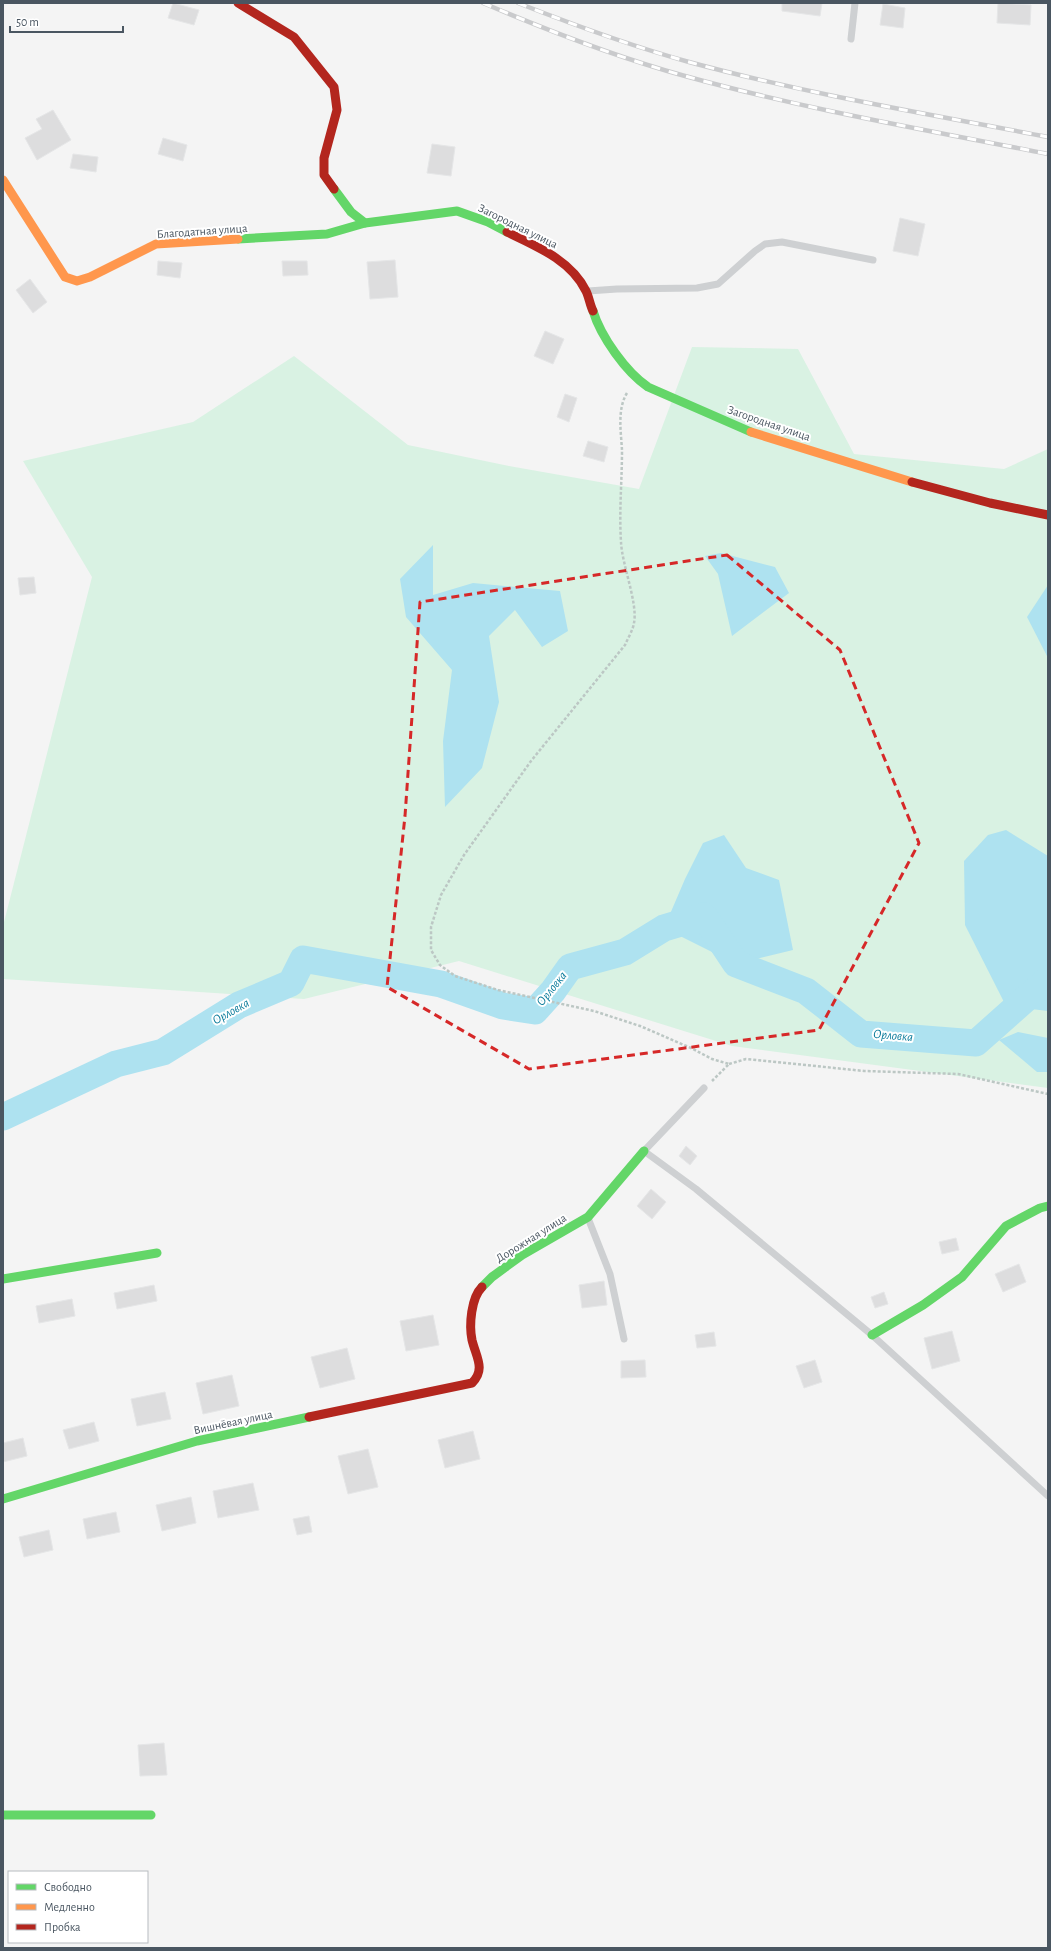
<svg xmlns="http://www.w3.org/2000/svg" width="1051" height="1951" viewBox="0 0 1051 1951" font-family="'Alegreya Sans',sans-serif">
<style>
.green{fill:#d9f2e3}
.water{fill:#aee2f0}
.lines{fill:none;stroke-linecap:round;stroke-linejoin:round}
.river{stroke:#aee2f0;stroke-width:27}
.building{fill:#ddddde;stroke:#e5e6e7}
.path{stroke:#bcc7c4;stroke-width:2.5;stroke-dasharray:3 2;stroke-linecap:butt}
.lane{stroke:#ced0d2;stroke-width:7}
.fast{stroke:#63d668;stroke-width:9}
.slow{stroke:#ff974d;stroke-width:9}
.jam{stroke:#b3261e;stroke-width:9}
.rail-casing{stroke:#c9cacc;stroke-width:4.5}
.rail{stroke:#fff;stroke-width:3;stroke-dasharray:9;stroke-linecap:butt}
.marked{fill:none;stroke:#d62828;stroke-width:3;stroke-dasharray:8 5;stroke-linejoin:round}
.labels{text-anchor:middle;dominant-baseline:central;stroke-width:4;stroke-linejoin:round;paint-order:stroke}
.street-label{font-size:12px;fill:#4a5661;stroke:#fff}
.water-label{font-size:13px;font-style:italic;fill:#0c7c9b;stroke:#fff}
</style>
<rect width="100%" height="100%" fill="#f4f4f4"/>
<polygon class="green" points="692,347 798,349 854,454 1004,469 1048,449 1048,1088 732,1046 459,961 304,999 3,979 3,926 92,577 23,461 193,422 294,356 408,445 509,466 639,489"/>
<g class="water">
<polygon points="433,545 433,595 473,583 560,591 568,631 542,647 515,610 489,636 499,702 482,768 445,807 443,741 452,670 406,617 400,579"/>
<polygon points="721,553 775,567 789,593 732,636 718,574 705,556"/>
<polygon points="1048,585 1048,658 1027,617"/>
<polygon points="1006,830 1048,856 1048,1011 1006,1006 965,925 964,861 988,835"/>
<polygon points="724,835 746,868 779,880 793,950 736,964 664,928 685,879 703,843"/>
<polygon points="1018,1032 1048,1038 1048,1072 1037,1072 999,1040"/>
</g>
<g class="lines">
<polyline class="river" points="3,1117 116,1064 163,1052 239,1005 291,983 303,959 441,984 503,1006 535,1011 553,991 570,967 625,952 664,928 704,916 736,964 806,991 861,1034 976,1043 1048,979"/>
</g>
<g class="building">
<polygon points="173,3 199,10 194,25 168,18"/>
<polygon points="782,3 822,3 820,16 782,11"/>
<polygon points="998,3 1031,5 1030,25 997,23"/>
<polygon points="883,4 905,8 903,28 880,25"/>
<polygon points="53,110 71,140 37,160 25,138 42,129 36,119"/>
<polygon points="163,138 187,145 183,161 158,154"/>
<polygon points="432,144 455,147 451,176 427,173"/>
<polygon points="73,154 98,157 96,172 70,168"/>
<polygon points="900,218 925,224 918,256 893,251"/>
<polygon points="395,260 398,297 370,299 367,262"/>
<polygon points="158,261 182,263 180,278 157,275"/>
<polygon points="282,261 307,261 308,275 283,276"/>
<polygon points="30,279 47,302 33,313 16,290"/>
<polygon points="545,331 564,339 553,364 534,356"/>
<polygon points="565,394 577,398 569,422 557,417"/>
<polygon points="588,441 608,447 604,462 583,456"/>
<polygon points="34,577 36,593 20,595 18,578"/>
<polygon points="686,1146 697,1156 690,1165 679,1156"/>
<polygon points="651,1189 666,1202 652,1219 637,1206"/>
<polygon points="956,1238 959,1250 942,1254 939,1242"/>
<polygon points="1019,1264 1026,1282 1003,1292 995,1274"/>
<polygon points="604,1281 607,1305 582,1308 579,1285"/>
<polygon points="154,1285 157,1301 117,1309 114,1293"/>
<polygon points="884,1292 888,1304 875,1308 871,1297"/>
<polygon points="72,1299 75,1316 39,1323 36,1306"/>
<polygon points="433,1315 439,1345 406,1351 400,1321"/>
<polygon points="952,1331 960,1361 932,1369 924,1338"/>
<polygon points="714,1332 716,1346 697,1348 695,1335"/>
<polygon points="347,1348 355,1379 320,1388 311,1357"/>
<polygon points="645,1360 646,1377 621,1378 621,1361"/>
<polygon points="815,1360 822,1382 804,1388 796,1366"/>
<polygon points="232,1375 239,1406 203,1414 196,1383"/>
<polygon points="165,1392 171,1419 137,1426 131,1399"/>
<polygon points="94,1422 99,1441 69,1449 63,1430"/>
<polygon points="473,1431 480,1459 445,1468 438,1440"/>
<polygon points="23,1438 27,1456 3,1462 3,1443"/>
<polygon points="368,1449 378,1487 348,1494 338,1456"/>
<polygon points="253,1483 259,1510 218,1518 213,1491"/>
<polygon points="191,1497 196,1523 162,1531 156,1505"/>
<polygon points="116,1512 120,1532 87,1539 83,1519"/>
<polygon points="309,1516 312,1532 297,1535 293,1519"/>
<polygon points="49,1530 53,1550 24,1557 19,1537"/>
<polygon points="164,1743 167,1775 140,1776 138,1745"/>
</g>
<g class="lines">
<g class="path">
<path d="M 627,393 C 617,409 621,432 622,450 C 622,481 619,511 621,542 C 622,565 638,603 634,623 C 633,630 628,638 625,645 L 531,761 L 464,855 L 441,895 L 431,927 L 431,950 L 440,965 L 455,976 L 498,990 L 594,1011 L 640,1026 L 691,1048 L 712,1059 L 729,1064 L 712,1081"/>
<polyline points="729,1064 746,1059 864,1071 958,1074 1048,1094"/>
</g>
<g class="lane">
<polyline points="851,39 855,3"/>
<polyline points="588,291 617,289 697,288 718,284 755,251 765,244 782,242 873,260"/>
<polyline points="704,1088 644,1151 696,1189 872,1335 1048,1496"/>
<polyline points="588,1218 610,1274 624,1339"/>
</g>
<g class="fast">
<polyline points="334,189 351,212 365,223 457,211 488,222 507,232"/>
<polyline points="238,239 327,234 365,223"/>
<path d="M 593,311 C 601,337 626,372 648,387 L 751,432"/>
<polyline points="3,1279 157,1253"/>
<polyline points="482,1287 492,1277 522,1255 588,1217 644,1151"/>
<polyline points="872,1335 923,1305 962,1277 1006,1226 1040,1208 1048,1206"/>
<polyline points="3,1499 197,1441 309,1417"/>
<polyline points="3,1815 151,1815"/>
</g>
<g class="slow">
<polyline points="3,180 65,277 77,281 90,277 156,244 238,239"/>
<polyline points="751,432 912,482"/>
</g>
<g class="jam">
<polyline points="238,3 294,37 334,87 337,110 324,158 324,175 334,189"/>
<path d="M 507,232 C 536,246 571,260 586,291 C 589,297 590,305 593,311"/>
<polyline points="912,482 990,503 1048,515"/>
<path d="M 309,1417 L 472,1383 C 486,1369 476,1357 472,1340 C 469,1325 471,1298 482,1287"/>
</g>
<g class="rail-casing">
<g id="rail">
<path d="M 483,3 C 549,31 616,57 685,76 C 804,109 927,130 1048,154"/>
<path d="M 518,3 C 574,25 631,46 689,62 C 807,94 928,114 1048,137"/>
</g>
</g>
<use href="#rail" class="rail"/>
</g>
<path class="marked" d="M 727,555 L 840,650 L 919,843 L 819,1030 L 529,1069 L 387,987 L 405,816 L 420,602 Z"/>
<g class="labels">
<g class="street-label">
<text transform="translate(518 226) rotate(26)">Загородная улица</text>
<text transform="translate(202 231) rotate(-4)">Благодатная улица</text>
<text transform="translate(769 423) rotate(19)">Загородная улица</text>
<text transform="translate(531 1238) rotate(-32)">Дорожная улица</text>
<text transform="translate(233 1422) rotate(-12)">Вишнёвая улица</text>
</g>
<g class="water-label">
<text transform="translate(552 989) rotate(-51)">Орловка</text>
<text transform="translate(231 1012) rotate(-29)">Орловка</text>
<text transform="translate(893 1036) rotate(5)">Орловка</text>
</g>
</g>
<rect width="1051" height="1951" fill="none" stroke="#4a5661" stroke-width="8"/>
<rect x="8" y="1871" width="140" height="72" fill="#ffffff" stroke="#b7bbc0"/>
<rect x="16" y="1884" width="20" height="6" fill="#63d668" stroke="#b7bbc0"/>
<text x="44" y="1891" font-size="12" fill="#4a5661">Свободно</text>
<rect x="16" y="1904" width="20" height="6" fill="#ff974d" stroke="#b7bbc0"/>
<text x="44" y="1911" font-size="12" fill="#4a5661">Медленно</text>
<rect x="16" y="1924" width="20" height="6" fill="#b3261e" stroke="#b7bbc0"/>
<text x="44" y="1931" font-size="12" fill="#4a5661">Пробка</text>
<path d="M10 26v6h113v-6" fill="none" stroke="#4a5661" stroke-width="2"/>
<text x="16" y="26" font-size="12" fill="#4a5661" stroke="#ffffff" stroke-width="3" paint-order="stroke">50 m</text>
</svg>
